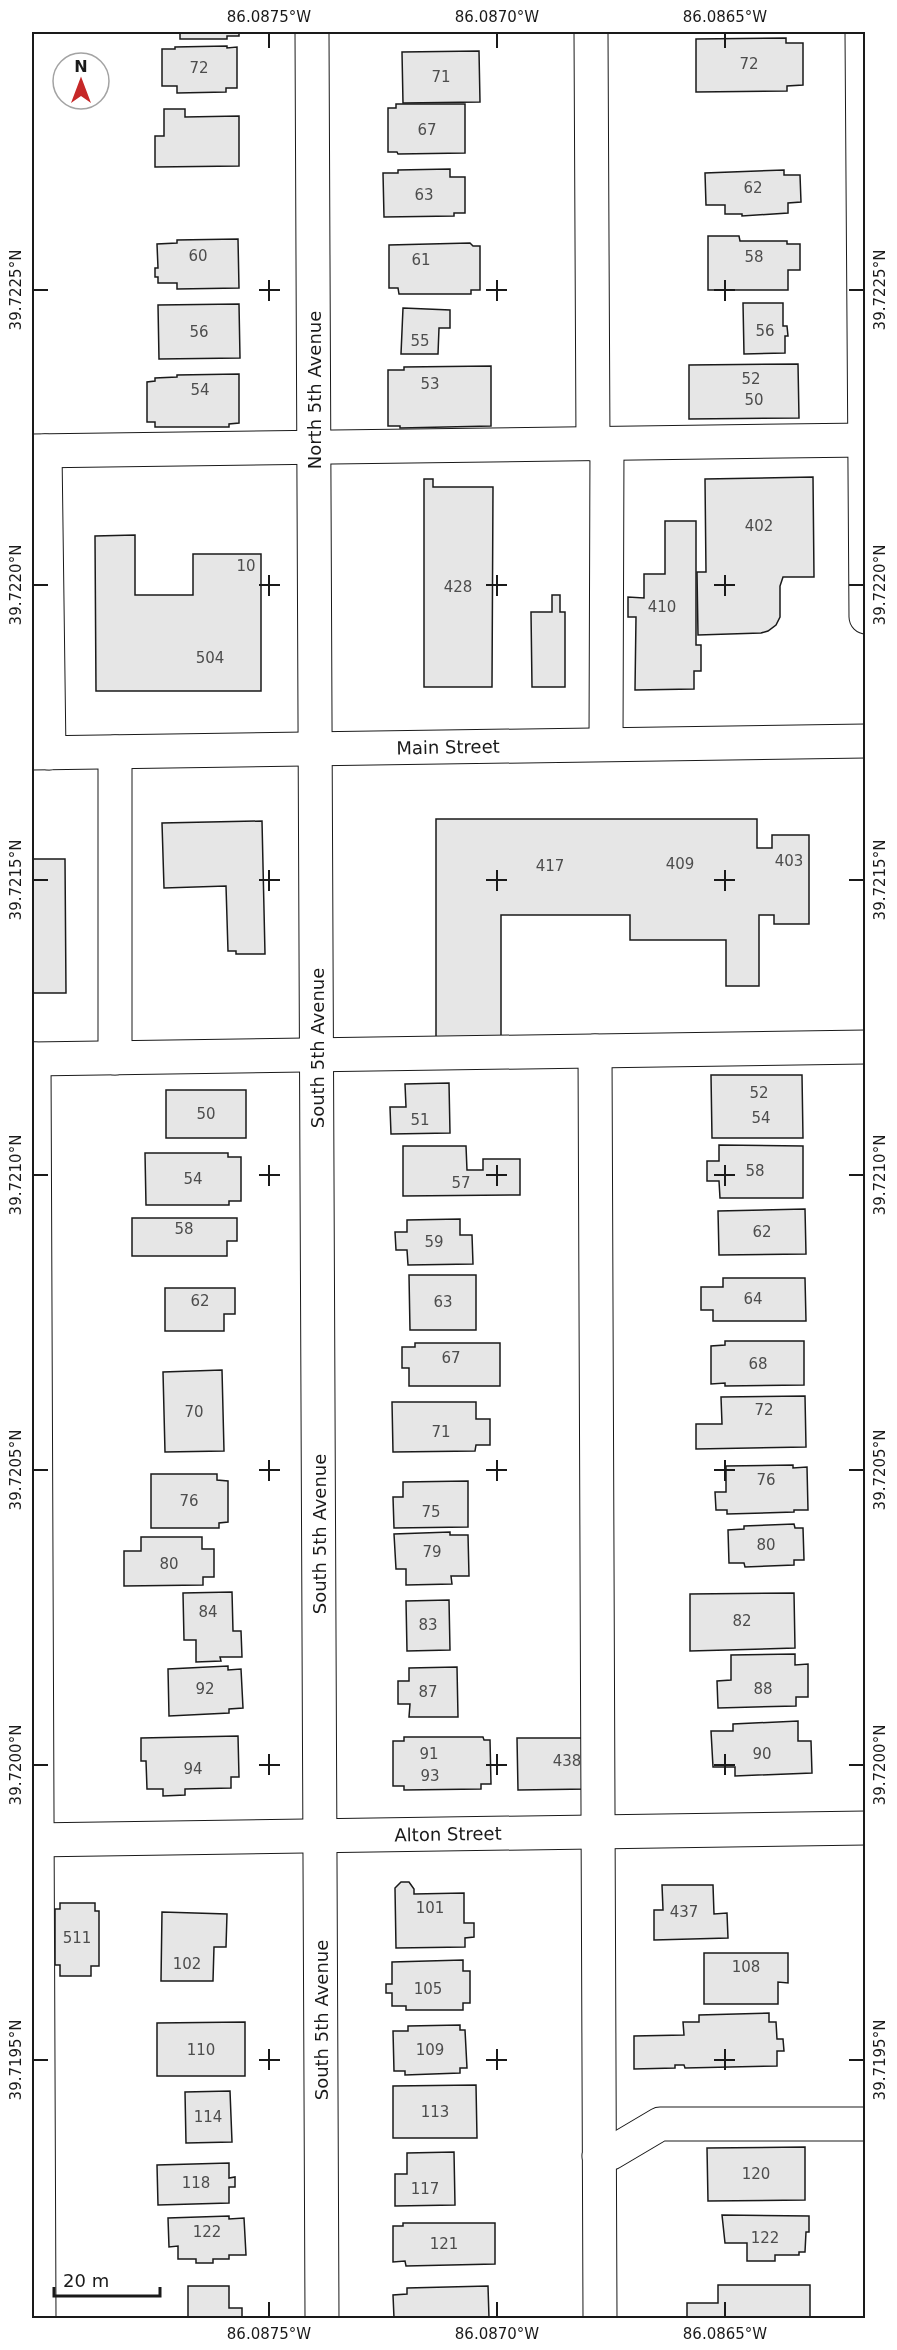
<svg xmlns="http://www.w3.org/2000/svg" width="897" height="2350" viewBox="0 0 897 2350" font-family="'DejaVu Sans',sans-serif">
<style>
.building{fill:#e6e6e6;stroke:#1a1a1a;stroke-width:1.5}
.lines{fill:none;stroke-linecap:round;stroke-linejoin:round}
.minor-casing{stroke:#1a1a1a;stroke-width:35}
.minor{stroke:#fff;stroke-width:33}
.ticks{fill:none;stroke:#1a1a1a;stroke-width:2}
.labels{text-anchor:middle;dominant-baseline:central;stroke-width:4.5;stroke-linejoin:round;paint-order:stroke}
.number-label{font-size:15px;fill:#4d4d4d}
.street-label{font-size:18px;fill:#1a1a1a;stroke:#fff}
.neatline{fill:none;stroke:#1a1a1a;stroke-width:2}
.ticks-label{font-size:15px;text-anchor:middle;fill:#1a1a1a}
</style>
<rect width="100%" height="100%" fill="#fff"/>
<g class="building">
<polygon points="180,32 239,32 239,36 227,36 227,39 180,39"/>
<rect x="398" y="32" width="52" height="1"/>
<polygon points="786,38 786,43 803,43 803,85 787,86 787,91 696,92 696,39"/>
<polygon points="227,46 227,48 237,47 237,88 226,88 226,92 177,93 177,86 162,86 162,49 175,49 175,47"/>
<polygon points="479,51 480,102 403,103 402,52"/>
<polygon points="396,104 465,104 465,153 398,154 397,152 388,152 388,108 396,108"/>
<polygon points="164,109 185,109 185,117 239,116 239,166 155,167 155,136 164,136"/>
<polygon points="450,169 450,177 465,177 465,213 454,213 454,216 384,217 383,173 398,173 398,170"/>
<polygon points="784,170 784,175 800,175 801,202 788,203 788,213 742,216 742,214 725,214 725,205 706,205 705,173"/>
<polygon points="708,236 739,236 740,241 787,241 787,244 800,244 800,270 788,270 788,290 708,290"/>
<polygon points="238,239 239,288 177,289 177,283 158,283 158,277 155,277 155,268 158,268 157,244 177,243 177,240"/>
<polygon points="470,243 473,246 480,246 480,290 471,290 471,294 399,294 398,288 389,288 389,245"/>
<polygon points="743,303 783,303 783,326 787,326 788,336 785,336 785,353 744,354"/>
<polygon points="239,304 240,358 159,359 158,305"/>
<polygon points="403,308 450,310 450,328 439,328 438,354 401,354"/>
<polygon points="798,364 799,418 689,419 689,365"/>
<polygon points="491,366 491,426 400,428 400,426 388,426 388,370 404,370 404,367"/>
<polygon points="239,374 239,423 229,424 229,427 155,427 155,422 147,422 147,382 155,381 155,378 177,377 177,375"/>
<polygon points="813,477 814,577 783,577 780,586 780,617 776,625 768,631 761,633 698,635 697,572 706,572 705,479"/>
<polygon points="424,479 433,479 433,487 493,487 492,687 424,687"/>
<polygon points="665,521 696,521 696,645 701,645 701,671 694,671 694,689 635,690 636,617 628,617 628,597 644,598 644,574 665,574"/>
<polygon points="135,535 135,595 193,595 193,554 261,554 261,691 96,691 95,536"/>
<polygon points="552,595 560,595 560,612 565,612 565,687 532,687 531,612 552,612"/>
<polygon points="436,819 757,819 757,848 772,848 772,835 809,835 809,924 774,924 774,915 759,915 759,986 726,986 726,940 630,940 630,915 501,915 501,1041 436,1041"/>
<polygon points="262,821 265,954 236,954 236,951 228,951 226,886 164,888 162,823"/>
<polygon points="32,859 65,859 66,993 32,993"/>
<polygon points="711,1075 802,1075 803,1138 712,1138"/>
<polygon points="449,1083 450,1133 391,1134 390,1107 406,1107 405,1084"/>
<rect x="166" y="1090" width="80" height="48"/>
<polygon points="719,1145 803,1146 803,1198 720,1198 719,1181 707,1181 707,1161 719,1161"/>
<polygon points="403,1146 466,1146 467,1170 483,1170 483,1159 520,1159 520,1195 403,1196"/>
<polygon points="145,1153 228,1153 228,1157 241,1157 241,1201 229,1201 229,1205 146,1205"/>
<polygon points="805,1209 806,1254 719,1255 718,1211"/>
<polygon points="132,1218 237,1218 237,1241 227,1241 227,1256 132,1256"/>
<polygon points="460,1219 460,1235 472,1235 473,1264 408,1265 407,1250 396,1250 395,1232 407,1232 407,1220"/>
<polygon points="409,1275 476,1275 476,1330 410,1330"/>
<polygon points="723,1278 805,1278 806,1321 713,1321 713,1310 701,1310 701,1287 723,1287"/>
<polygon points="165,1288 235,1288 235,1314 224,1314 224,1331 165,1331"/>
<polygon points="725,1341 804,1341 804,1385 725,1386 725,1383 711,1384 711,1346 725,1345"/>
<polygon points="415,1343 500,1343 500,1386 409,1386 409,1368 402,1368 402,1347 415,1347"/>
<polygon points="222,1370 224,1451 165,1452 163,1372"/>
<polygon points="805,1396 806,1447 696,1449 696,1424 722,1424 721,1397"/>
<polygon points="392,1402 476,1402 476,1419 490,1419 490,1445 476,1445 475,1451 393,1452"/>
<polygon points="793,1465 793,1468 807,1467 808,1510 794,1510 794,1512 727,1514 727,1510 716,1510 715,1492 726,1492 726,1466"/>
<polygon points="151,1474 217,1474 217,1480 228,1481 228,1522 219,1523 219,1528 151,1528"/>
<polygon points="468,1481 468,1527 394,1528 393,1497 403,1497 403,1482"/>
<polygon points="794,1524 795,1528 803,1528 804,1560 794,1560 794,1565 745,1567 744,1563 729,1563 728,1530 744,1529 744,1526"/>
<polygon points="450,1532 450,1535 468,1535 469,1576 451,1576 452,1584 406,1585 406,1569 396,1569 394,1534"/>
<polygon points="141,1537 202,1537 202,1549 214,1549 214,1577 203,1577 203,1585 124,1586 124,1551 141,1551"/>
<polygon points="232,1592 233,1631 241,1631 242,1657 220,1657 221,1661 196,1662 196,1640 184,1640 183,1593"/>
<polygon points="794,1593 795,1648 690,1651 690,1594"/>
<polygon points="449,1600 450,1650 407,1651 406,1601"/>
<polygon points="795,1654 795,1665 808,1664 808,1697 796,1697 796,1706 718,1708 717,1681 731,1680 731,1655"/>
<polygon points="228,1666 228,1670 241,1669 243,1708 229,1709 229,1713 169,1716 168,1669"/>
<polygon points="457,1667 458,1717 409,1717 410,1704 398,1704 398,1681 409,1681 409,1668"/>
<polygon points="798,1721 798,1741 811,1741 812,1773 735,1776 735,1767 713,1767 711,1731 733,1731 733,1724"/>
<polygon points="238,1736 239,1777 231,1777 231,1788 185,1789 185,1795 163,1796 163,1789 147,1789 146,1761 141,1761 141,1738"/>
<polygon points="404,1737 483,1737 484,1740 490,1740 491,1784 481,1784 481,1789 404,1790 404,1786 393,1786 393,1741 404,1741"/>
<polygon points="517,1738 587,1738 588,1789 518,1790"/>
<polygon points="401,1882 409,1882 414,1889 414,1894 464,1893 464,1923 474,1923 474,1937 465,1938 465,1947 396,1948 395,1888"/>
<polygon points="662,1885 713,1885 714,1914 727,1913 728,1938 654,1940 654,1910 663,1910"/>
<polygon points="60,1903 95,1903 95,1911 99,1911 99,1966 91,1966 91,1976 60,1976 60,1965 55,1965 55,1909 60,1909"/>
<polygon points="162,1912 227,1914 226,1947 214,1947 213,1981 161,1981"/>
<polygon points="704,1953 788,1953 788,1983 778,1982 778,2004 704,2004"/>
<polygon points="463,1960 463,1971 470,1971 470,2003 463,2003 463,2010 406,2010 406,2006 392,2006 392,1993 386,1993 386,1984 392,1984 392,1962"/>
<polygon points="769,2013 769,2022 776,2022 777,2039 783,2039 784,2051 777,2051 777,2066 685,2068 684,2065 675,2065 675,2068 634,2069 634,2036 684,2035 683,2022 699,2022 699,2015"/>
<polygon points="245,2022 245,2076 157,2076 157,2023"/>
<polygon points="460,2025 460,2030 465,2030 467,2068 460,2068 460,2073 405,2075 405,2071 394,2071 393,2031 408,2031 408,2026"/>
<polygon points="476,2085 477,2138 393,2138 393,2086"/>
<polygon points="230,2091 232,2142 186,2143 185,2092"/>
<polygon points="805,2147 805,2200 708,2201 707,2148"/>
<polygon points="454,2152 455,2205 395,2206 395,2174 407,2174 407,2153"/>
<polygon points="229,2163 229,2178 235,2177 235,2187 229,2187 229,2203 158,2205 157,2165"/>
<polygon points="722,2215 809,2216 809,2232 806,2232 805,2252 799,2252 799,2255 775,2255 775,2261 747,2261 747,2243 725,2243"/>
<polygon points="229,2216 229,2219 244,2218 246,2255 229,2255 229,2259 213,2259 213,2263 196,2263 196,2259 178,2259 178,2246 169,2247 168,2218"/>
<polygon points="403,2223 495,2223 495,2264 406,2266 405,2261 393,2262 393,2226 403,2226"/>
<polygon points="718,2285 810,2285 810,2318 687,2318 687,2303 718,2303"/>
<polygon points="188,2286 229,2286 229,2308 242,2308 242,2318 188,2318"/>
<polygon points="488,2286 489,2318 394,2318 393,2295 407,2294 407,2288"/>
</g>
<g class="lines">
<g class="minor-casing">
<g id="minor">
<polyline points="312,32 322,2318"/>
<polyline points="591,32 593,444"/>
<polyline points="862,32 866,617"/>
<polyline points="32,451 866,440"/>
<polyline points="45,451 49,753"/>
<polyline points="606,744 607,444"/>
<polyline points="32,753 866,741"/>
<polyline points="595,1051 600,2318"/>
<polyline points="115,1058 115,752"/>
<polyline points="32,1059 866,1047"/>
<polyline points="34,1059 39,2318"/>
<polyline points="32,1840 866,1828"/>
<polyline points="599,2156 611,2153 660,2124 866,2124"/>
</g>
</g>
<use href="#minor" class="minor"/>
</g>
<path class="ticks" d="M 269,33 L 269,48M 497,33 L 497,48M 725,33 L 725,48M 269,280 L 269,301M 497,280 L 497,301M 725,280 L 725,301M 33,290 L 48,290M 259,290 L 280,290M 486,290 L 507,290M 714,290 L 735,290M 849,290 L 864,290M 269,575 L 269,596M 497,575 L 497,596M 725,575 L 725,596M 33,585 L 48,585M 259,585 L 280,585M 486,585 L 507,585M 714,585 L 735,585M 849,585 L 864,585M 269,870 L 269,891M 497,870 L 497,891M 725,870 L 725,891M 33,880 L 48,880M 259,880 L 280,880M 486,880 L 507,880M 714,880 L 735,880M 849,880 L 864,880M 269,1165 L 269,1186M 497,1165 L 497,1186M 725,1165 L 725,1186M 33,1175 L 48,1175M 259,1175 L 280,1175M 486,1175 L 507,1175M 714,1175 L 735,1175M 849,1175 L 864,1175M 269,1460 L 269,1481M 497,1460 L 497,1481M 725,1460 L 725,1481M 33,1470 L 48,1470M 259,1470 L 280,1470M 486,1470 L 507,1470M 714,1470 L 735,1470M 849,1470 L 864,1470M 269,1754 L 269,1775M 497,1754 L 497,1775M 725,1754 L 725,1775M 33,1765 L 48,1765M 259,1765 L 280,1765M 486,1765 L 507,1765M 714,1765 L 735,1765M 849,1765 L 864,1765M 269,2049 L 269,2070M 497,2049 L 497,2070M 725,2049 L 725,2070M 33,2060 L 48,2060M 259,2060 L 280,2060M 486,2060 L 507,2060M 714,2060 L 735,2060M 849,2060 L 864,2060M 269,2302 L 269,2317M 497,2302 L 497,2317M 725,2302 L 725,2317"/>
<g class="labels">
<g class="number-label">
<text x="749" y="64">72</text>
<text x="199" y="68">72</text>
<text x="441" y="77">71</text>
<text x="427" y="130">67</text>
<text x="753" y="188">62</text>
<text x="424" y="195">63</text>
<text x="198" y="256">60</text>
<text x="754" y="257">58</text>
<text x="421" y="260">61</text>
<text x="765" y="331">56</text>
<text x="199" y="332">56</text>
<text x="420" y="341">55</text>
<text x="751" y="379">52</text>
<text x="430" y="384">53</text>
<text x="200" y="390">54</text>
<text x="754" y="400">50</text>
<text x="759" y="526">402</text>
<text x="246" y="566">10</text>
<text x="458" y="587">428</text>
<text x="662" y="607">410</text>
<text x="210" y="658">504</text>
<text x="789" y="861">403</text>
<text x="680" y="864">409</text>
<text x="550" y="866">417</text>
<text x="759" y="1093">52</text>
<text x="206" y="1114">50</text>
<text x="761" y="1118">54</text>
<text x="420" y="1120">51</text>
<text x="755" y="1171">58</text>
<text x="193" y="1179">54</text>
<text x="461" y="1183">57</text>
<text x="184" y="1229">58</text>
<text x="762" y="1232">62</text>
<text x="434" y="1242">59</text>
<text x="753" y="1299">64</text>
<text x="200" y="1301">62</text>
<text x="443" y="1302">63</text>
<text x="451" y="1358">67</text>
<text x="758" y="1364">68</text>
<text x="764" y="1410">72</text>
<text x="194" y="1412">70</text>
<text x="441" y="1432">71</text>
<text x="766" y="1480">76</text>
<text x="189" y="1501">76</text>
<text x="431" y="1512">75</text>
<text x="766" y="1545">80</text>
<text x="432" y="1552">79</text>
<text x="169" y="1564">80</text>
<text x="208" y="1612">84</text>
<text x="742" y="1621">82</text>
<text x="428" y="1625">83</text>
<text x="205" y="1689">92</text>
<text x="763" y="1689">88</text>
<text x="428" y="1692">87</text>
<text x="429" y="1754">91</text>
<text x="762" y="1754">90</text>
<text x="567" y="1761">438</text>
<text x="193" y="1769">94</text>
<text x="430" y="1776">93</text>
<text x="430" y="1908">101</text>
<text x="684" y="1912">437</text>
<text x="77" y="1938">511</text>
<text x="187" y="1964">102</text>
<text x="746" y="1967">108</text>
<text x="428" y="1989">105</text>
<text x="201" y="2050">110</text>
<text x="430" y="2050">109</text>
<text x="435" y="2112">113</text>
<text x="208" y="2117">114</text>
<text x="756" y="2174">120</text>
<text x="196" y="2183">118</text>
<text x="425" y="2189">117</text>
<text x="207" y="2232">122</text>
<text x="765" y="2238">122</text>
<text x="444" y="2244">121</text>
</g>
<g class="street-label">
<text transform="translate(314 390) rotate(-90)">North 5th Avenue</text>
<text transform="translate(448 747) rotate(-1)">Main Street</text>
<text transform="translate(317 1048) rotate(-90)">South 5th Avenue</text>
<text transform="translate(319 1534) rotate(-90)">South 5th Avenue</text>
<text transform="translate(448 1834) rotate(-1)">Alton Street</text>
<text transform="translate(321 2020) rotate(-90)">South 5th Avenue</text>
</g>
</g>
<rect width="897" height="2350" fill="none" stroke="#ffffff" stroke-width="66"/>
<g transform="translate(81 81)"><circle r="28" fill="#ffffff" stroke="#a3a3a3" stroke-width="1.5"/>
<path d="M0-4.5L10 22L0 15L-10 22Z" fill="#c62828"/>
<text y="-9" font-size="16" font-weight="bold" text-anchor="middle" fill="#1a1a1a">N</text>
</g>
<path d="M54 2287v9h106v-9" fill="none" stroke="#1a1a1a" stroke-width="3"/>
<text x="63" y="2287" font-size="18" fill="#1a1a1a" stroke="#ffffff" stroke-width="4.5" paint-order="stroke">20 m</text>
<rect x="33" y="33" width="831" height="2284" class="neatline"/>
<g class="ticks-label">
<text x="269" y="22">86.0875°W</text>
<text x="497" y="22">86.0870°W</text>
<text x="725" y="22">86.0865°W</text>
<text transform="translate(16 290) rotate(-90)" y="5">39.7225°N</text>
<text transform="translate(880 290) rotate(-90)" y="5">39.7225°N</text>
<text transform="translate(16 585) rotate(-90)" y="5">39.7220°N</text>
<text transform="translate(880 585) rotate(-90)" y="5">39.7220°N</text>
<text transform="translate(16 880) rotate(-90)" y="5">39.7215°N</text>
<text transform="translate(880 880) rotate(-90)" y="5">39.7215°N</text>
<text transform="translate(16 1175) rotate(-90)" y="5">39.7210°N</text>
<text transform="translate(880 1175) rotate(-90)" y="5">39.7210°N</text>
<text transform="translate(16 1470) rotate(-90)" y="5">39.7205°N</text>
<text transform="translate(880 1470) rotate(-90)" y="5">39.7205°N</text>
<text transform="translate(16 1765) rotate(-90)" y="5">39.7200°N</text>
<text transform="translate(880 1765) rotate(-90)" y="5">39.7200°N</text>
<text transform="translate(16 2060) rotate(-90)" y="5">39.7195°N</text>
<text transform="translate(880 2060) rotate(-90)" y="5">39.7195°N</text>
<text x="269" y="2339">86.0875°W</text>
<text x="497" y="2339">86.0870°W</text>
<text x="725" y="2339">86.0865°W</text>
</g>
</svg>
